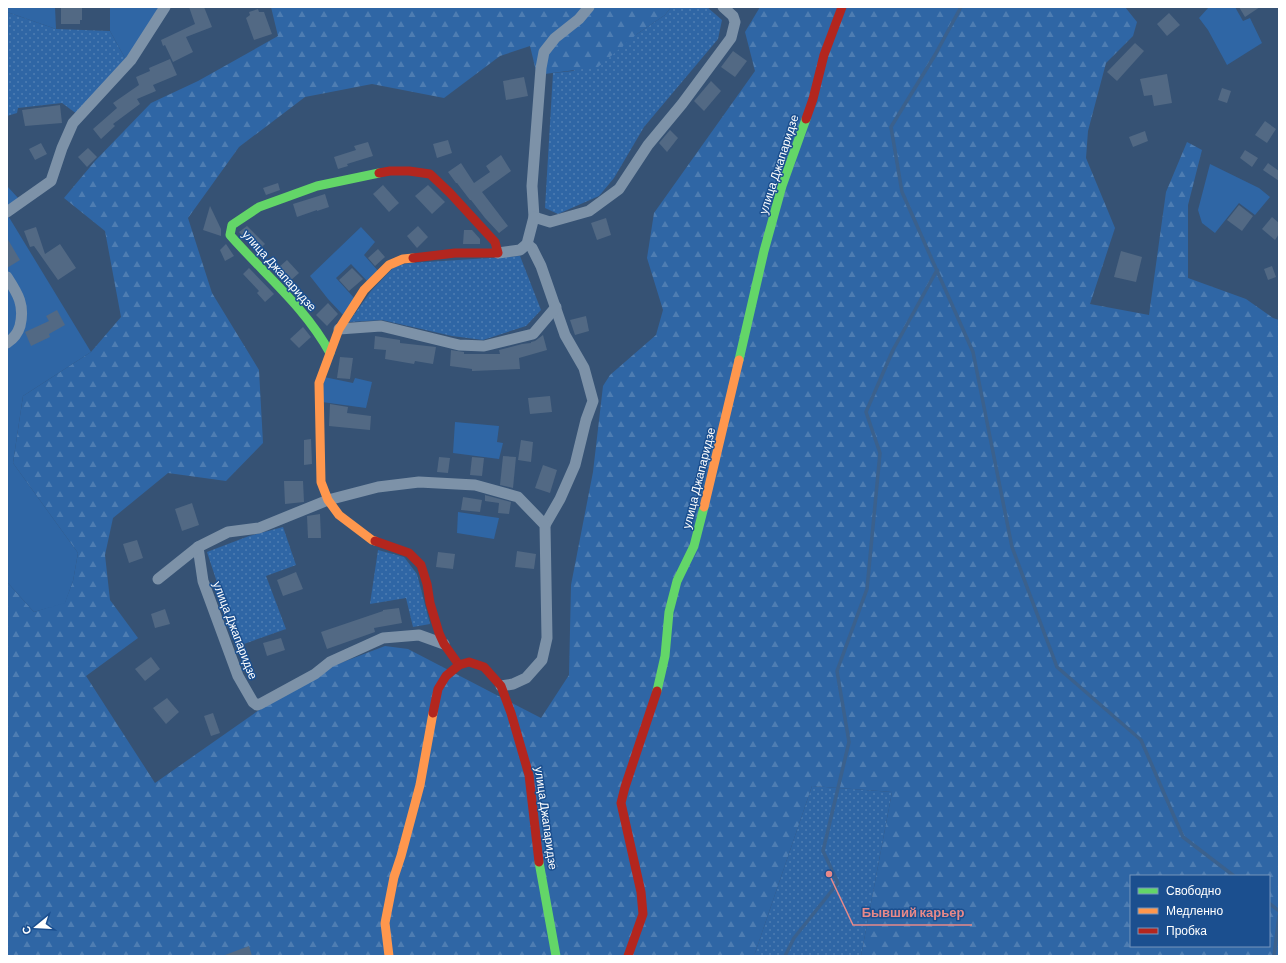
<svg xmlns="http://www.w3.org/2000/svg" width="1286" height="963" viewBox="0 0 1286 963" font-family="Barlow,sans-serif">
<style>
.grass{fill:url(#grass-dots)}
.forest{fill:url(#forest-firs);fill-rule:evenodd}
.garden{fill:#2f66a5}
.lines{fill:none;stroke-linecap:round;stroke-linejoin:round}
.stream{stroke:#3b618d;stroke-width:3.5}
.building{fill:#526984}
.street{stroke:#7d92a8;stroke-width:11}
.fast{stroke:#63d668;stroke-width:9}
.slow{stroke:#ff974d;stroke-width:9}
.jam{stroke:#b3261e;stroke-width:9}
.labels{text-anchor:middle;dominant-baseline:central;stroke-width:3;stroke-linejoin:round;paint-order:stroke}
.street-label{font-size:12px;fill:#fff;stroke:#1b4f8f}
.leader{fill:none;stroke:#e88989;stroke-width:1.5}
.callout-dot{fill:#e88989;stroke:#1b4f8f;stroke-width:1.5}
.callout-label{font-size:13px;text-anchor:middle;font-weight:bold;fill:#e88989;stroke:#1b4f8f;stroke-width:3;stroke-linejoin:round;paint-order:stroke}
</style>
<defs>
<pattern id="grass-dots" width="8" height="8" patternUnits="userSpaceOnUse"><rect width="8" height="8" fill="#2f66a5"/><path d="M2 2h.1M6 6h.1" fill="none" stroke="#4e7db2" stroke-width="1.8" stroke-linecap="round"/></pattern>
<pattern id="forest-firs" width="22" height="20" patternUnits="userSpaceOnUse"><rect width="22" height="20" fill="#2f66a5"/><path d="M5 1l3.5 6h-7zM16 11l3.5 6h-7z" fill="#4e7db2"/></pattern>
</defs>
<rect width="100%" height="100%" fill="#365274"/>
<g class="grass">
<polygon points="671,7 707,7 722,20 718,39 644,127 614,178 599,196 558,214 545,208 553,73 573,71 637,34 665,15"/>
<polygon points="7,12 56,29 110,31 126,60 77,114 62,103 18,108 17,113 7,116"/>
<polygon points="520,256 541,310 526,326 483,340 452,336 382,320 349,322 371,291 395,266 410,263"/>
<polygon points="283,527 296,565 266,576 286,629 238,646 207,552 249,536"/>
<polygon points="378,550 404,557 417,574 430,624 413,627 406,598 370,604"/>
<polygon points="812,786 892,792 861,956 754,956"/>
</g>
<path class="forest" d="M 271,7 L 671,7 L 665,15 L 637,34 L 598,67 L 537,75 L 530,46 L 500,56 L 444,98 L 372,84 L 305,97 L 239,147 L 188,218 L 212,293 L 259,370 L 263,443 L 226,481 L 168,473 L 113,518 L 105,555 L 110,600 L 138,638 L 86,676 L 155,783 L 309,675 L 385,646 L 408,649 L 541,718 L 569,675 L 571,585 L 593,472 L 603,386 L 610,375 L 656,335 L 663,310 L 647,258 L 654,213 L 755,71 L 745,32 L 760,7 L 1125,7 L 1137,22 L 1133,36 L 1106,63 L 1088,131 L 1086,158 L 1115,228 L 1090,304 L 1149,315 L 1166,192 L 1187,142 L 1202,150 L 1188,205 L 1188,278 L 1246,299 L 1273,318 L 1279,320 L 1279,956 L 861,956 L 892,792 L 812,786 L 754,956 L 7,956 L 7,582 L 34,612 L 65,602 L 73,581 L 78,553 L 13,463 L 23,396 L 91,352 L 121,317 L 105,231 L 64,198 L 95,161 L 151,103 L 198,81 L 278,36 ZM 1131,876 L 1269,876 L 1269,946 L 1131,946 Z"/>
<g class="garden">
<polygon points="7,7 55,7 56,29 7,12"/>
<polygon points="110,7 160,7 126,60 110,31"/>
<polygon points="1209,7 1235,7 1243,21 1250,18 1262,43 1227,65 1208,30 1199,18"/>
<polygon points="1210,164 1259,188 1270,197 1255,215 1239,203 1215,233 1202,223 1198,210"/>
<polygon points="7,186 19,199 7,208"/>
<polygon points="7,214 91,352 23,396 13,463 78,553 73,581 65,603 34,612 7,582"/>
<polygon points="361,227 375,242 364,255 379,272 368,282 351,264 336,278 355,299 344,316 328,299 310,276"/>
<polygon points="324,377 353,383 355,378 372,382 366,408 322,402"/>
<polygon points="455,422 499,426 497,442 503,443 499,459 453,453"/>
<polygon points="458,512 499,518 494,539 457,533"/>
</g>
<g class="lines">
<g class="stream">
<polyline points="961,7 935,55 891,127 902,192 973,352 1012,547 1057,667 1141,740 1183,837 1234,876"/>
<polyline points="1269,903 1279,911"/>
<polyline points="785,956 794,938 838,883 823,851 849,742 837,671 867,589 880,453 866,412 893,350 937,270"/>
<polyline points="1274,956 1279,916"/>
</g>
</g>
<g class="building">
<polygon points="61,7 82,7 82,20 80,20 80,24 61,24"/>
<polygon points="189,7 204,7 212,27 186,37 193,52 173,62 165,45 163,46 161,40 195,24"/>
<polygon points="1239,7 1260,7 1245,17"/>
<polygon points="258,9 259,12 264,12 272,34 254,40 246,18 250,15 249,12"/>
<polygon points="1169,13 1180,25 1167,36 1157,24"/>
<polygon points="1135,43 1144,51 1117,81 1107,72"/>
<polygon points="733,51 747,61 735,77 721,67"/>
<polygon points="170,59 177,75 153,85 156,91 137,99 140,104 113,124 115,126 101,139 93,129 117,108 113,103 139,85 136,77 150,71 149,68"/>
<polygon points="1167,74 1172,103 1154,106 1152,95 1144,96 1140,79"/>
<polygon points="524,77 528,96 506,100 503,81"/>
<polygon points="711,81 721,91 704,111 694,101"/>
<polygon points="1222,88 1231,91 1227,103 1218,100"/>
<polygon points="60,105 62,123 25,126 22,110"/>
<polygon points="1265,121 1276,129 1267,143 1255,135"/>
<polygon points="670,130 678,138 667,152 659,143"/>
<polygon points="1145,131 1148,141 1133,147 1129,137"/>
<polygon points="448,140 452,153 437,158 433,144"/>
<polygon points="368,142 373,156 347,164 348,166 338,169 334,157 356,150 354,146"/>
<polygon points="41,143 47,154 35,160 29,149"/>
<polygon points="88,148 97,157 87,167 78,157"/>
<polygon points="1245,150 1258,158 1252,167 1240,158"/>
<polygon points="501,155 511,171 482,192 508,226 499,233 485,218 471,200 470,200 457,183 456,183 448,172 461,163 474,183 490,172 486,166"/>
<polygon points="1268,163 1279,171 1279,181 1263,170"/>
<polygon points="278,183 280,190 266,195 263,188"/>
<polygon points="383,185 399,203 389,212 373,194"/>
<polygon points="428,185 445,202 432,214 415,196"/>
<polygon points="325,194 329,207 317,211 317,210 297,217 293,204"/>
<polygon points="1239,205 1253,216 1242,231 1227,220"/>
<polygon points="210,206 221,229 221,236 203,230"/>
<polygon points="1272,217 1279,223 1279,234 1275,240 1262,229"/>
<polygon points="606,218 611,235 597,240 591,223"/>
<polygon points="247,226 265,244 257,251 239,232"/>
<polygon points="418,226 428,237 417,248 407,236"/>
<polygon points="36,227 45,254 60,244 76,268 58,280 34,246 30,247 24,231"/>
<polygon points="464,230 472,230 480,239 480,244 463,244"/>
<polygon points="7,238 20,260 7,268"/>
<polygon points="226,244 234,256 225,261 220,250"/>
<polygon points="378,249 385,257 375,266 368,258"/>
<polygon points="1121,251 1142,257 1136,282 1114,277"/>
<polygon points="287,260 299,273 290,281 278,268"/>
<polygon points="1272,266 1276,277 1268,280 1264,269"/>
<polygon points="249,268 274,294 265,302 257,293 259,291 243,274"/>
<polygon points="352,268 363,279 349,291 339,280"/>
<polygon points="328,303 338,314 327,326 316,315"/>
<polygon points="57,310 65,325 49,334 50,337 31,346 25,332 49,321 46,316"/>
<polygon points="586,316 589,331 575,335 570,320"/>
<polygon points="303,327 311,337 299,348 290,339"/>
<polygon points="543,335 547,350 519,358 520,369 472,371 472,369 450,366 451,350 464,352 464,354 500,354 499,350 522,344 531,343 531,342 535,341"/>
<polygon points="375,336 400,340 400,343 436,347 433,364 415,361 414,364 385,359 386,350 374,349"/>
<polygon points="340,357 353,358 350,379 337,378"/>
<polygon points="550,396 552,412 530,414 528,398"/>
<polygon points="330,404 348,407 347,413 371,416 370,430 329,426"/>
<polygon points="311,439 312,464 304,465 304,440"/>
<polygon points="521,440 533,442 531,462 518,460"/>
<polygon points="503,456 516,457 513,488 500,485"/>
<polygon points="439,457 450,458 448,473 437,472"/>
<polygon points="472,457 484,458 482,476 470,475"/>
<polygon points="543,465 557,470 550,493 535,488"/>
<polygon points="284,481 303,481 304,502 285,504"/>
<polygon points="485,495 511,502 509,514 498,513 499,503 485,501"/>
<polygon points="463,497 482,500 480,512 461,510"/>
<polygon points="192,503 199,525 182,531 175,509"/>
<polygon points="320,514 321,538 308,538 307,516"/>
<polygon points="137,540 143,558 129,563 123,544"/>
<polygon points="517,551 536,554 534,569 515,567"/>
<polygon points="438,552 455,554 453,569 436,567"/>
<polygon points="296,572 303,589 283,596 277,580"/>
<polygon points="399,608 402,623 374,628 375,632 327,649 321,632 383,611 383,610"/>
<polygon points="165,609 170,624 155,628 151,614"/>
<polygon points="281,638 285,650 267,656 263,643"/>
<polygon points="151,657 160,669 145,681 135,669"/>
<polygon points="167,698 179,712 166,724 153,708"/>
<polygon points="213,713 220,733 211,736 204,716"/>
<polygon points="249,946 252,956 226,956 225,955"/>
</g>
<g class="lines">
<g class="street">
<polyline points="7,212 51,181 62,148 73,123 131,60 165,7"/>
<polyline points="534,217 532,186 541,68 544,52 555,38 579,19 589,7"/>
<polyline points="527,244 532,248 541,266 565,335 584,368 593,401 586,420 575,465 560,499 545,525"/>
<polyline points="498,253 520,250 527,244 534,217 550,222 589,211 619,189 648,145 682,104 731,38 735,22 733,16 723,7"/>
<path d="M 7,277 C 18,294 25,305 20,326 C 18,333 13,339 7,343"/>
<polyline points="339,329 381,326 459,345 484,346 533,334 556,307"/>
<polyline points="198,547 203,581 238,676 253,702 257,705 260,704 315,674 330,662 383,638 419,635 444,644"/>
<polyline points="158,579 198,547 228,532 259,528 328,500 378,487 419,482 475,485 518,497 545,525 547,638 542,660 526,678 513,684 501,686"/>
</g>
<g class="fast">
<path d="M 330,353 C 305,307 264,274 230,235 L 232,225 L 259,207 L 317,186 L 379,173"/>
<polyline points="739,360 764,251 782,186 806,119"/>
<polyline points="657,691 665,656 669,612 677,581 694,546 704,507"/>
<polyline points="539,862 556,956"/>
</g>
<g class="slow">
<polyline points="704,507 739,360"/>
<polyline points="375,541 372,540 339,515 328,500 321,482 319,383 339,329 364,290 389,265 403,259 413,258"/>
<polyline points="389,956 385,923 394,877 401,856 420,785 433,713"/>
</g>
<g class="jam">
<polyline points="806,119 813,99 824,55 842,7"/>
<polyline points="379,173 390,171 409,171 430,174 450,193 495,242 498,253 455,253 413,258"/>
<polyline points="375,541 409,553 421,565 427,584 430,603 439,633 444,644 459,665"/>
<polyline points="433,713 438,689 446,676 459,665 469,662 484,667 501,686 511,713 529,775 539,862"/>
<polyline points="628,956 643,914 641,892 621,803 625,787 657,691"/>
</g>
</g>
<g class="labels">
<g class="street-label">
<text transform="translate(778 164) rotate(-72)">улица Джапаридзе</text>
<text transform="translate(280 270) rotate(48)">улица Джапаридзе</text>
<text transform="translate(698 478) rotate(-76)">улица Джапаридзе</text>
<text transform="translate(236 630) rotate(69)">улица Джапаридзе</text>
<text transform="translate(547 818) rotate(82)">улица Джапаридзе</text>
</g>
</g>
<path class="leader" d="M829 874L853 925H972"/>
<circle class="callout-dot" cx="829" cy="874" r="4"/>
<g class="callout-label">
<text x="913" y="917">Бывший карьер</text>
</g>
<rect width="1286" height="963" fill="none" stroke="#ffffff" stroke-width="16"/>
<rect x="1130" y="875" width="140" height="72" fill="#1b4f8f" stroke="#7695bc"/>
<rect x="1138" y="888" width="20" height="6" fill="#63d668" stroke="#7695bc"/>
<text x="1166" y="895" font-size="12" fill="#ffffff">Свободно</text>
<rect x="1138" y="908" width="20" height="6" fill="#ff974d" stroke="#7695bc"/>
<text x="1166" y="915" font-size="12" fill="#ffffff">Медленно</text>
<rect x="1138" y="928" width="20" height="6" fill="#b3261e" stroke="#7695bc"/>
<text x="1166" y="935" font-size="12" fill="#ffffff">Пробка</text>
<g transform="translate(36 927) rotate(252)" stroke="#1b4f8f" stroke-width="3" paint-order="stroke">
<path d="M0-3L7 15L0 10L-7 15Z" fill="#ffffff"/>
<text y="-6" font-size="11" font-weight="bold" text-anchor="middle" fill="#ffffff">С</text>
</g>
</svg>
